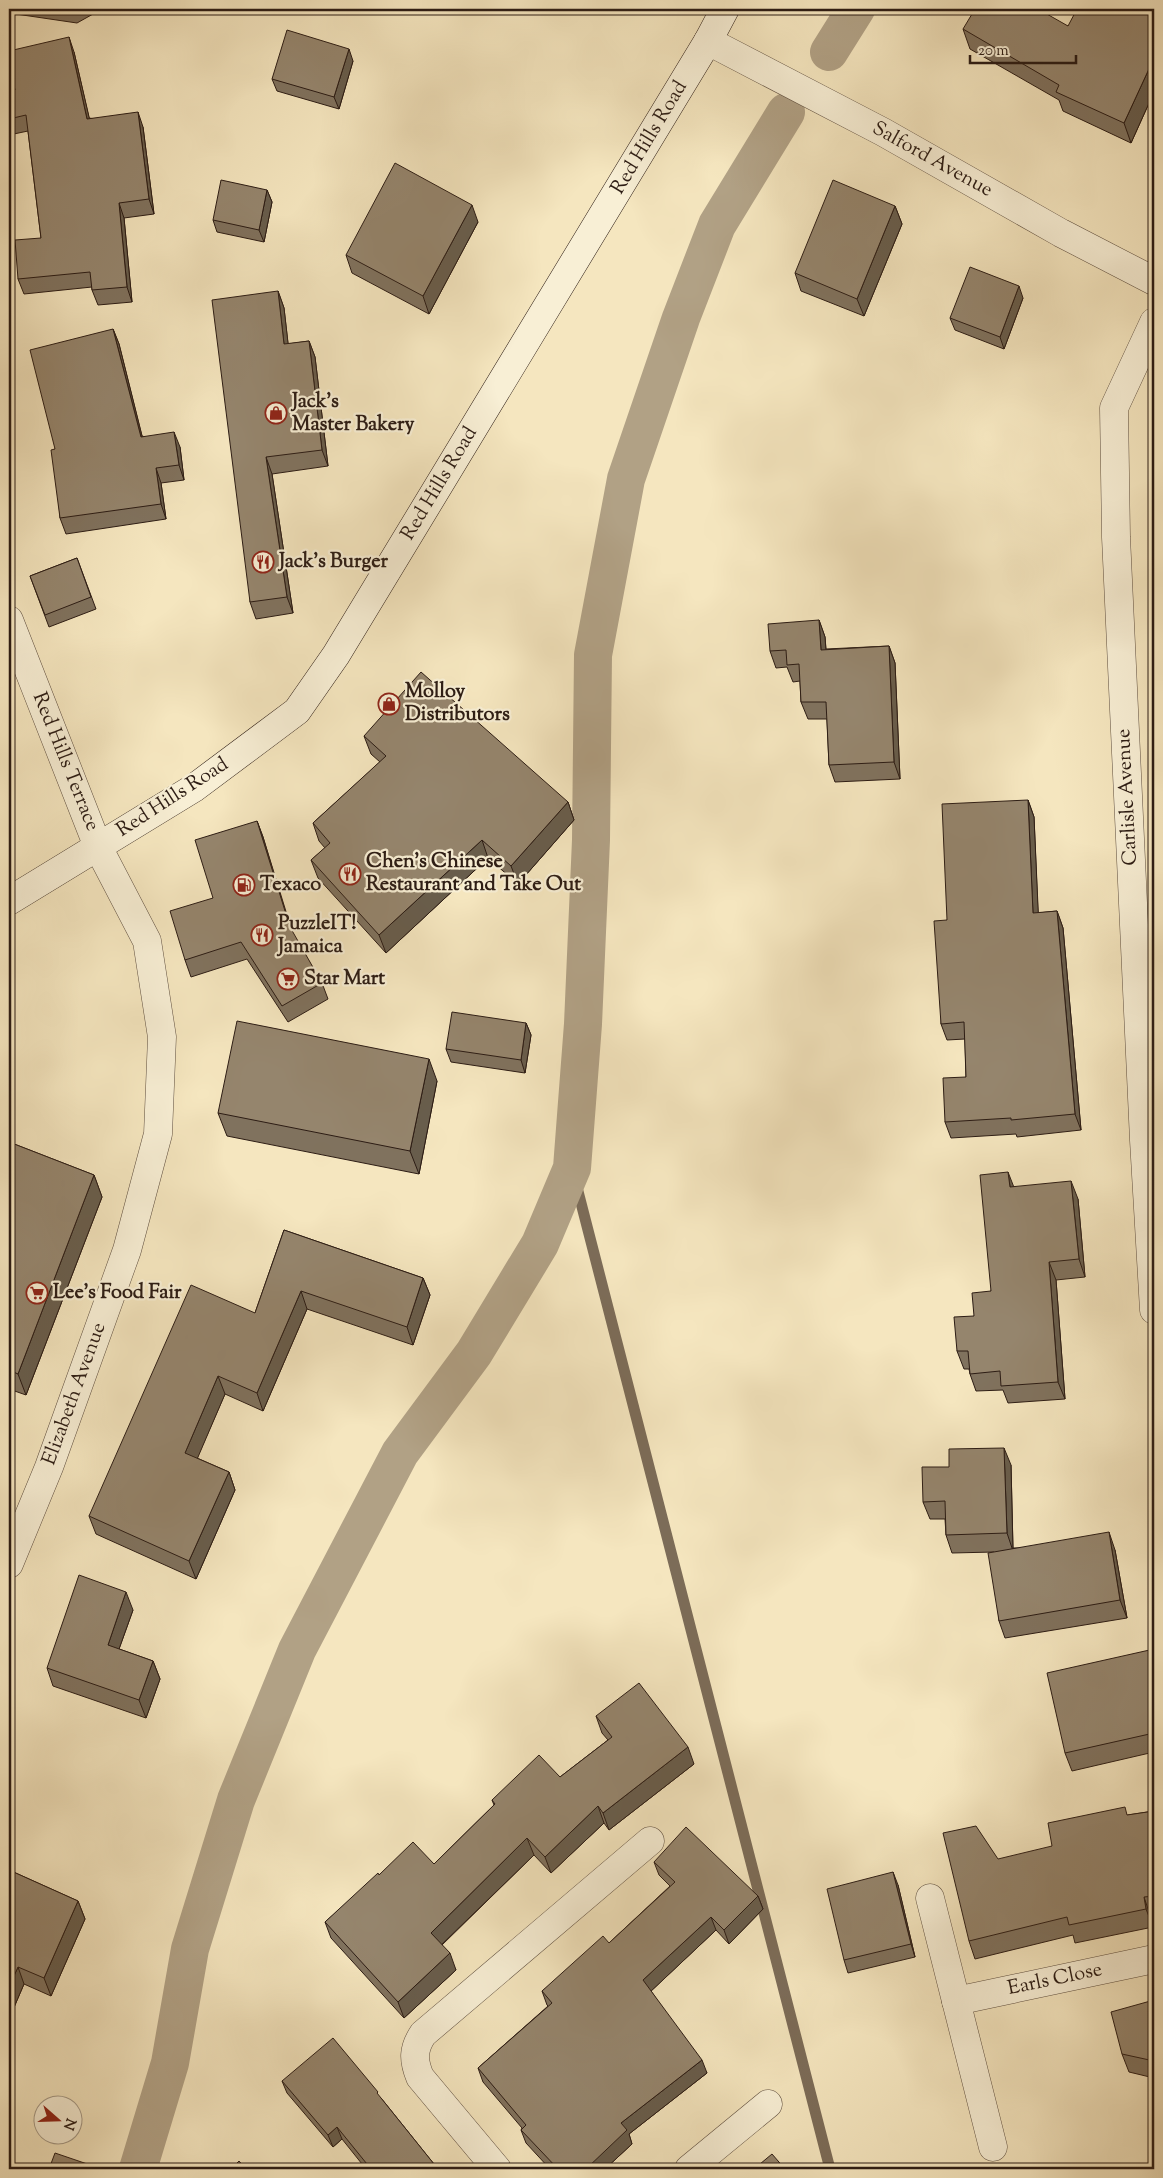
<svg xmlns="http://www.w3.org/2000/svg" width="1163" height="2178" viewBox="0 0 1163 2178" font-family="'Sorts Mill Goudy',serif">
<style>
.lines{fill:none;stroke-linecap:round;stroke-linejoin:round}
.stream{stroke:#7c6c58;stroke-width:11}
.canal{stroke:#b1a185;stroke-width:38}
.street-casing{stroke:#5e4e3f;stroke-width:29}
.secondary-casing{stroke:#2c1c14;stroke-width:29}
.street{stroke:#f8efd5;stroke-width:28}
.secondary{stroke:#f8efd5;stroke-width:28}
.wall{fill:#80725e;stroke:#2c1c14}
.shaded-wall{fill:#685d4c;stroke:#2c1c14}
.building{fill:#95856d;stroke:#2c1c14}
.labels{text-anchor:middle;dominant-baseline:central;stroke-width:4.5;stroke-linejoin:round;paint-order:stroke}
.street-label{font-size:20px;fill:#2c1c14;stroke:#f8efd5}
.poi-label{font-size:20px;font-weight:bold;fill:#2c1c14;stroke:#f8efd5;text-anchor:start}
</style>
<rect width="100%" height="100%" fill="#f5e6bf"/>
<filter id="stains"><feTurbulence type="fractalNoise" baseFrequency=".004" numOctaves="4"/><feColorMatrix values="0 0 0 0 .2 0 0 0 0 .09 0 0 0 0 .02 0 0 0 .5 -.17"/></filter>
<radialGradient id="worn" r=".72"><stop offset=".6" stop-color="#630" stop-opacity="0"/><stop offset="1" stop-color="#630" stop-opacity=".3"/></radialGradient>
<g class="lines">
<polyline class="stream" points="572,1168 830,2169"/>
<g class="canal">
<polyline points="829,52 856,9"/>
<polyline points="138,2169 170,2063 190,1949 236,1800 297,1650 400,1453 474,1353 540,1244 572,1168 583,1024 591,840 593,655 626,479 681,318 717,225 786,112"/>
</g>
<g class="street-casing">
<g id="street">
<polyline points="708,41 883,132 1061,233 1154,281"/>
<polyline points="1154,322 1114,408 1116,537 1144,1140 1154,1310"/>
<polyline points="9,620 98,847 147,941 162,1037 158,1134 127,1250 49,1467 9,1564"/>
<polyline points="930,1898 993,2147"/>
<polyline points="956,2001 1154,1959"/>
<path d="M 497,2169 L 420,2077 C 413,2060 413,2049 423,2034 L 650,1841"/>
<polyline points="689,2169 768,2104"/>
</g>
</g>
<g class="secondary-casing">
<polyline id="secondary" points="9,901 194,788 297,711 336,655 708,41 725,9"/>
</g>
<use href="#street" class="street"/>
<use href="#secondary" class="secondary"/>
</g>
<g class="wall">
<polygon points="9,9 102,9 77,23 9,13"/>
<polygon points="1154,9 1154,92 1131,143 1063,111 1059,100 970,49 963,29 1068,26"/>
<polygon points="74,52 89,118 143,127 154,214 124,218 132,302 98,305 92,290 92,287 24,294 18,279 41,238 28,131 9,135 9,91 15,90"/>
<polygon points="353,61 339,109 277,91 272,79"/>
<polygon points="267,190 272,202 264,242 217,232 213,220"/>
<polygon points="895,206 902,224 864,316 801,291 795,273"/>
<polygon points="478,222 429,314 352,273 346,255"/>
<polygon points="278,291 284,308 288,344 309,341 315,357 328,466 272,474 293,613 256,619 250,602"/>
<polygon points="1023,298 1004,349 955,330 950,318"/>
<polygon points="113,329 119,344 142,436 180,447 184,480 161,483 166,519 66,534 60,518 55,449"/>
<polygon points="77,558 96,609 49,627 30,576"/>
<polygon points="819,620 825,637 826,649 889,646 895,663 900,779 835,782 829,765 827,719 808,719 801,702 800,681 793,682 787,667 776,668 770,651"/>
<polygon points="364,736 568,802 574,820 518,884 488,858 386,953 318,878 311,860 325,848 319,841 313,823 380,762 371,754"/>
<polygon points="1028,800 1034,817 1038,913 1057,911 1063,928 1081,1130 1017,1137 1016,1134 951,1138 945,1122 966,1077 965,1039 947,1040 941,1024 947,920"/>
<polygon points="257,821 263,837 291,931 322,983 328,999 288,1022 247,959 191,977 185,960 213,898"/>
<polygon points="526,1023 531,1035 525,1073 451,1062 446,1049"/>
<polygon points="437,1081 419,1174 227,1136 218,1113"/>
<polygon points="9,1142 94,1175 102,1197 26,1395 9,1389"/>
<polygon points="1014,1187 1078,1199 1085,1277 1056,1280 1065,1399 1008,1403 1003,1390 976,1391 970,1374 969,1369 964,1369 957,1351 974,1316 991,1291"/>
<polygon points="284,1230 423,1278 430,1295 413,1345 307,1309 263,1411 225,1394 197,1458 229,1472 235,1490 196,1579 96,1534 89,1516 255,1313"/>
<polygon points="1011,1465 1013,1548 1115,1550 1127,1618 1005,1638 999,1621 994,1552 952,1553 946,1535 945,1519 930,1519 923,1502"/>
<polygon points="133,1610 119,1649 153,1661 160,1679 146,1718 53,1686 47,1668"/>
<polygon points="1154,1649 1154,1752 1072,1771 1065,1753"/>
<polygon points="596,1716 694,1764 609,1830 604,1823 551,1873 534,1855 442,1945 456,1970 404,2018 331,1938 325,1922 379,1875 434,1864 494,1805 492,1800 560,1777 608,1740 602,1733"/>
<polygon points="1154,1811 1154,1914 1150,1915 1153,1927 1075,1943 1073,1935 975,1959 969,1941 1052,1846 1128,1815"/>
<polygon points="654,1862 758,1896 763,1909 729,1944 716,1930 651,1991 707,2073 629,2134 632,2144 605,2169 550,2169 526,2143 521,2130 522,2128 483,2082 478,2068 548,2006 547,2005 542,1991 609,1943 670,1886 659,1875"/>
<polygon points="9,1870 78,1901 85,1919 51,1996 24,1984 9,2019"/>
<polygon points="898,1885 915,1957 848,1973 844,1960"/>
<polygon points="1154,2000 1154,2078 1129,2072 1122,2054"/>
<polygon points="282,2081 381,2098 438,2169 366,2169 342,2139 333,2147 287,2093"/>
</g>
<g class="shaded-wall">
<polygon points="69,37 74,52 93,134 87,119"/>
<polygon points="349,49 353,61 339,109 334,97"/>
<polygon points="1154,58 1154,92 1131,143 1124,123"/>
<polygon points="138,112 143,127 154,214 149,199"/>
<polygon points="267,190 272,202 264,242 259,230"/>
<polygon points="119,203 124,218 132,302 127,287"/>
<polygon points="472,205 478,222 429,314 423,296"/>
<polygon points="895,206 902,224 864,316 857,299"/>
<polygon points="1019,286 1023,298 1004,349 1000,337"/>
<polygon points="278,291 284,308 290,360 284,344"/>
<polygon points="113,329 119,344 146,452 141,437"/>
<polygon points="309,341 315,357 328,466 322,450"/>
<polygon points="174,432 180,447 184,480 179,465"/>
<polygon points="266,457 272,474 293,613 287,597"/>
<polygon points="156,468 161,483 166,519 161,504"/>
<polygon points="819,620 825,637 827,666 821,650"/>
<polygon points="889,646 895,663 900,779 894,762"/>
<polygon points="1028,800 1034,817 1039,929 1033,913"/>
<polygon points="568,802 574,820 518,884 511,866"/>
<polygon points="257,821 263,837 296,944 290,927"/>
<polygon points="482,840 488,858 386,953 379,935"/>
<polygon points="1057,911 1063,928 1081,1130 1075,1114"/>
<polygon points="526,1023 531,1035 525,1073 521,1060"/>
<polygon points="429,1059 437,1081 419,1174 410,1151"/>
<polygon points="1008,1172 1015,1190 1010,1187"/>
<polygon points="94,1175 102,1197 26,1395 18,1374"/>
<polygon points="1071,1181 1078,1199 1085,1277 1079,1259"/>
<polygon points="1049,1262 1056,1280 1065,1399 1058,1382"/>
<polygon points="423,1278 430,1295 413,1345 407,1327"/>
<polygon points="301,1291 307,1309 263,1411 257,1393"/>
<polygon points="218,1376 225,1394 192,1471 185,1453"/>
<polygon points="1004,1448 1011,1465 1013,1551 1007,1533"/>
<polygon points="229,1472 235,1490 196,1579 189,1561"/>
<polygon points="1109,1532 1115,1550 1127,1618 1120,1600"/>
<polygon points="126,1592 133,1610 114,1663 108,1645"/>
<polygon points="153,1661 160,1679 146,1718 139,1700"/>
<polygon points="688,1747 694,1764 609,1830 603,1813"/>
<polygon points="598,1806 604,1823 551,1873 545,1857"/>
<polygon points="527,1838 534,1855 437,1949 431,1933"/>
<polygon points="893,1872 898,1885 915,1957 911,1944"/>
<polygon points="758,1896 763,1909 729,1944 724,1930"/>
<polygon points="1144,1897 1150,1915 1153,1927 1146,1909"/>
<polygon points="78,1901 85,1919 51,1996 44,1978"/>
<polygon points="711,1917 716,1930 648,1994 643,1980"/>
<polygon points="450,1953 456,1970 404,2018 398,2002"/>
<polygon points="18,1967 24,1984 9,2019 9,1987"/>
<polygon points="702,2060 707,2073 629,2134 632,2144 605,2169 586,2169 621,2123"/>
<polygon points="337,2127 342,2139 333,2147 328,2135"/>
</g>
<g class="building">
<polygon points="975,9 1038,9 1068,26 1077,9 1154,9 1154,58 1124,123 1056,92 1059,85 963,29"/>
<polygon points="287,30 349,49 334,97 272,79"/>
<polygon points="69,37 87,119 138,112 149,199 119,203 127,287 92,290 90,272 18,279 15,240 41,238 26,115 9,119 9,91 15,90 9,60 9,51"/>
<polygon points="395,163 472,205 423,296 346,255"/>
<polygon points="221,180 267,190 259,230 213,220"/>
<polygon points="833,180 895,206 857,299 795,273"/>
<polygon points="970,267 1019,286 1000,337 950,318"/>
<polygon points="278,291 284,344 309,341 322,450 266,457 287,597 250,602 212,300"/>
<polygon points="113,329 141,437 174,432 179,465 156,468 161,504 60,518 51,450 55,449 30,350"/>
<polygon points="77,558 91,597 45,615 30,576"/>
<polygon points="819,620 821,650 889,646 894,762 829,765 826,702 801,702 799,664 787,665 786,650 770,651 768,624"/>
<polygon points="421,672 568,802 511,866 482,840 379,935 311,860 330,843 313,823 386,756 364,736"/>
<polygon points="1028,800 1033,913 1057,911 1075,1114 1011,1120 1011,1118 945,1122 943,1078 966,1077 964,1022 941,1024 934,921 947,920 942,804"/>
<polygon points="257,821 290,927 322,983 282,1006 241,942 185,960 170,911 213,898 195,840"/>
<polygon points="452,1012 526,1023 521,1060 446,1049"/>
<polygon points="237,1021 429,1059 410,1151 218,1113"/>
<polygon points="9,1142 94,1175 18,1374 9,1370"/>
<polygon points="1008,1172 1010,1187 1071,1181 1079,1259 1049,1262 1058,1382 1001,1386 1000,1371 970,1374 968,1351 957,1351 954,1317 974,1316 972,1293 991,1291 980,1175"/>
<polygon points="284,1230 423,1278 407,1327 301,1291 257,1393 218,1376 185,1453 229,1472 189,1561 89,1516 191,1285 255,1313"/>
<polygon points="1004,1448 1007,1533 946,1535 945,1501 923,1502 922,1467 949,1467 949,1449"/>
<polygon points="1109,1532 1120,1600 999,1621 988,1553"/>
<polygon points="79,1575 126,1592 108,1645 153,1661 139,1700 47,1668"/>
<polygon points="1154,1649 1154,1733 1065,1753 1047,1673"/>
<polygon points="639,1683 688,1747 603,1813 598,1806 545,1857 527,1838 431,1933 450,1953 398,2002 325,1922 378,1873 379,1875 413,1842 434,1864 495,1804 492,1800 539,1755 560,1777 612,1737 596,1716"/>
<polygon points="1125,1807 1127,1815 1154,1811 1154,1896 1144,1897 1146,1909 1069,1925 1067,1917 969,1941 943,1833 976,1826 998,1859 1052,1846 1048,1823"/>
<polygon points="686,1827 758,1896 724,1930 711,1917 643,1980 702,2060 621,2123 627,2130 586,2169 558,2169 521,2130 526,2125 478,2068 552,2003 542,1991 603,1936 609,1943 675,1882 654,1862"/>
<polygon points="9,1870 78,1901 44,1978 18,1967 9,1987"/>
<polygon points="893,1872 911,1944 844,1960 827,1889"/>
<polygon points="1154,2000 1154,2061 1122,2054 1111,2012"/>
<polygon points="333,2038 378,2092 377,2093 438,2169 371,2169 337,2127 328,2135 282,2081"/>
<polygon points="55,2153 102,2169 49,2169"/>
<polygon points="772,2154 785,2169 754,2169"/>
<polygon points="239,2161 246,2169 231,2169"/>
</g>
<defs>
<g id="shop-ring" transform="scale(1.125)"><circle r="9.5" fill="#f8efd5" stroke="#8f2418" stroke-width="1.5"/><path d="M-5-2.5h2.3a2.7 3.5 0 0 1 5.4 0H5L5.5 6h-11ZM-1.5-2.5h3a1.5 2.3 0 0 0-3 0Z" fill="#8f2418"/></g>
<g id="restaurant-ring" transform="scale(1.125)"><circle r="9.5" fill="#f8efd5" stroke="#8f2418" stroke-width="1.5"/><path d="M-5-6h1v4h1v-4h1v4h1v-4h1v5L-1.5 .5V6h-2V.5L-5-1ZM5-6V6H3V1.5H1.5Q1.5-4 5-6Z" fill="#8f2418"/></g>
<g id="fuel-ring" transform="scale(1.125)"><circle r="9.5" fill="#f8efd5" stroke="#8f2418" stroke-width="1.5"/><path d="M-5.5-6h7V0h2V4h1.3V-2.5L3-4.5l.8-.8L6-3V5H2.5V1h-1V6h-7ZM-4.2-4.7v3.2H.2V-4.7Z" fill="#8f2418"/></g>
<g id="supermarket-ring" transform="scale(1.125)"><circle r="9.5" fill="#f8efd5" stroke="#8f2418" stroke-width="1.5"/><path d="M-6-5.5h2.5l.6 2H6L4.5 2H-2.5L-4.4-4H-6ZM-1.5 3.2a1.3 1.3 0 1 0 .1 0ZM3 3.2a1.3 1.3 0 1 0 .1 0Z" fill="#8f2418"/></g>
</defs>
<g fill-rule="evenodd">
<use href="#shop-ring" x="276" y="413"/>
<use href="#restaurant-ring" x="263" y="562"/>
<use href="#shop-ring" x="389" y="704"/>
<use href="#restaurant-ring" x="350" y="874"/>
<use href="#fuel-ring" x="244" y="885"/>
<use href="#restaurant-ring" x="262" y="935"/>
<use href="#supermarket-ring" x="288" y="979"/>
<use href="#supermarket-ring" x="37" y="1293"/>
</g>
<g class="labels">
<g class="street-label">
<text transform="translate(650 138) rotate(-59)">Red Hills Road</text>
<text transform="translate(932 160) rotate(29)">Salford Avenue</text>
<text transform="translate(440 484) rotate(-59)">Red Hills Road</text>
<text transform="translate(65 762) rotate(68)">Red Hills Terrace</text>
<text transform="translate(1128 797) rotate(-93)">Carlisle Avenue</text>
<text transform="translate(173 798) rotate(-33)">Red Hills Road</text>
<text transform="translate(75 1394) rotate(-70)">Elizabeth Avenue</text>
<text transform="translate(1055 1980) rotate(-12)">Earls Close</text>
</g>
<g class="poi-label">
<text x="292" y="402">Jack's<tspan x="292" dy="23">Master Bakery</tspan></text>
<text x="279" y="562">Jack's Burger</text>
<text x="405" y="692">Molloy<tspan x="405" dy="23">Distributors</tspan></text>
<text x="366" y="862">Chen's Chinese<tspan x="366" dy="23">Restaurant and Take Out</tspan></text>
<text x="260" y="885">Texaco</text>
<text x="278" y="924">PuzzleIT!<tspan x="278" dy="23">Jamaica</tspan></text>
<text x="304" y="979">Star Mart</text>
<text x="53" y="1293">Lee's Food Fair</text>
</g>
</g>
<rect width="1163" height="2178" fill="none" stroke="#f5e6bf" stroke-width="30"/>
<rect x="10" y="10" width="1143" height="2158" fill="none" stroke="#2c1c14" stroke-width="2.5"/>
<rect x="15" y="15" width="1133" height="2148" fill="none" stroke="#2c1c14"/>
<g transform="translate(58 2120) rotate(110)"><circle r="24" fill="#f8efd5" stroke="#a69b88"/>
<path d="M0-4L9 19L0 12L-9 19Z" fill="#8f2418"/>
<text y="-8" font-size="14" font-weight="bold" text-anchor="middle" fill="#2c1c14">N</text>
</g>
<path d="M970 55v8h106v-8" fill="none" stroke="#2c1c14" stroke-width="2.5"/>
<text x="978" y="55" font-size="15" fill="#2c1c14" stroke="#f8efd5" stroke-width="4" paint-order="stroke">20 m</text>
<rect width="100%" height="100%" filter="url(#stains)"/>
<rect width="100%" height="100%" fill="url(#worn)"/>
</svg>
